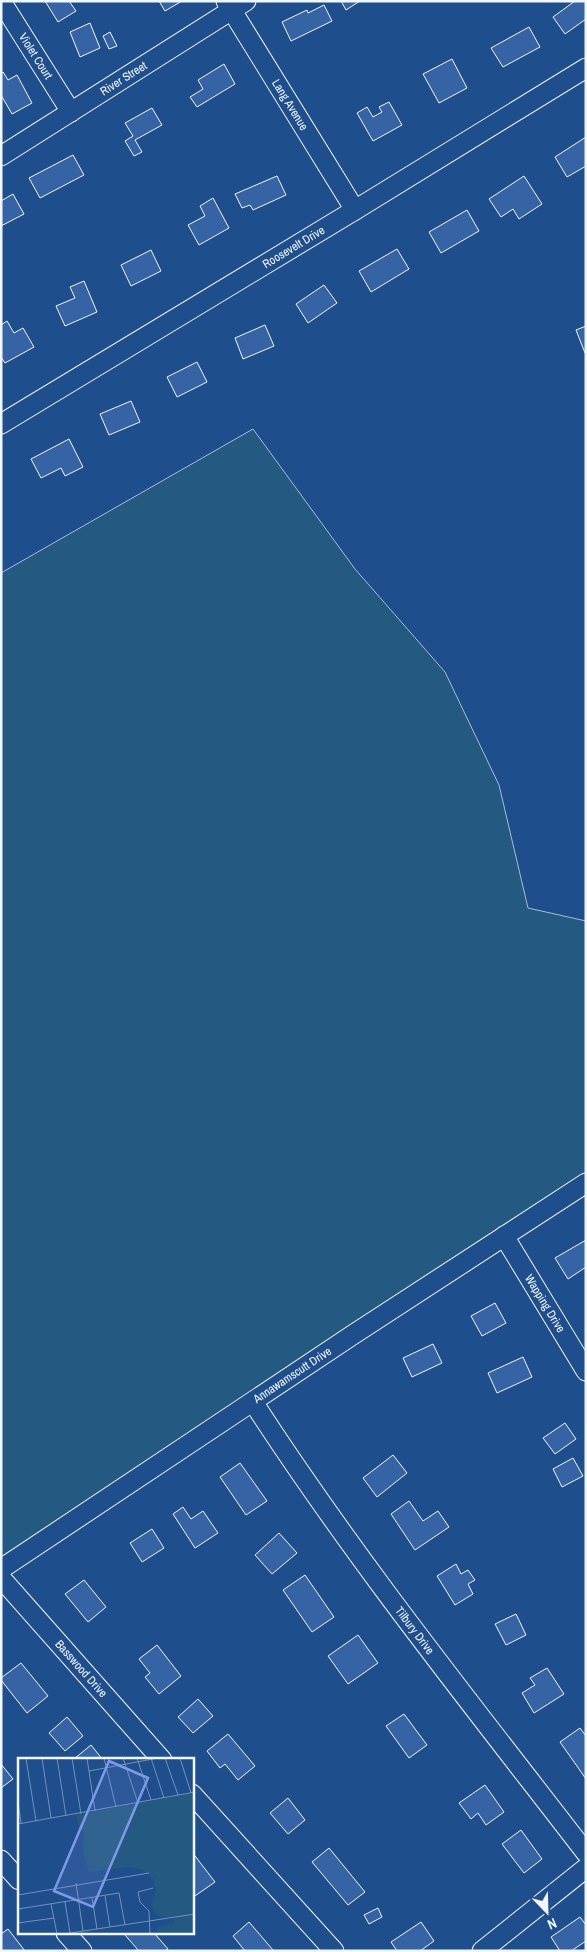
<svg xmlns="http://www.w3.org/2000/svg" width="587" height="1952" viewBox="0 0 587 1952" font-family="'Archivo Narrow',sans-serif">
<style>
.green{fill:#245a82;stroke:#a8bbd7}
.building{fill:#3563a3;stroke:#f2f6ff}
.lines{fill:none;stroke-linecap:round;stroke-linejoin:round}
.minor-casing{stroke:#f2f6ff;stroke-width:21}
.minor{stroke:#1f4e8c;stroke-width:19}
.labels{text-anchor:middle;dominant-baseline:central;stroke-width:4;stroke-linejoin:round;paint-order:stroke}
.street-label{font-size:12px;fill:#f2f6ff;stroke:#1f4e8c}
.inset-road{fill:none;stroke:#7391ba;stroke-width:1}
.view{fill:#7d9aea;fill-opacity:0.15;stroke:#7d9aea;stroke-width:2.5}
.inset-edge{fill:none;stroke:#f2f6ff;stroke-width:2.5}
</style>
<rect width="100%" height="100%" fill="#1f4e8c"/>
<polygon class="green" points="253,429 355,569 445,672 499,785 528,908 586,921 586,1177 1,1564 1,573"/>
<g class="building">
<polygon points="45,1 69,1 76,11 58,22"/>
<polygon points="159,1 182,1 165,11"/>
<polygon points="341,1 360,1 346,10"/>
<polygon points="575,1 586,1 586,19 565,34 553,17"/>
<polygon points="324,5 332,21 291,41 282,22 307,10 308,13"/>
<polygon points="90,23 100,48 80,57 70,32"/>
<polygon points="529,27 540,47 503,67 491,48"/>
<polygon points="110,32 117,46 109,49 103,36"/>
<polygon points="452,59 467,88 439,103 423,74"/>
<polygon points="224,64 235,84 197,107 190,97 203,89 198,80"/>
<polygon points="3,72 8,80 17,75 32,103 12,114 1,95 1,74"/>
<polygon points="389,102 402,125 373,141 357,113 367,107 373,117 382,112 379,107"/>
<polygon points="152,108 162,125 135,140 142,152 134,156 125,141 133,136 125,123"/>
<polygon points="586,137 586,166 567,177 555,157"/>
<polygon points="73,155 84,175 40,198 29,178"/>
<polygon points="277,176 286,195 253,210 250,205 242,208 235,194"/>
<polygon points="524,176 542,204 519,219 513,209 501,217 489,199"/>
<polygon points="13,194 24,214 1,226 1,201"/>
<polygon points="213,198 229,228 199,245 188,225 205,216 200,206"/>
<polygon points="467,210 479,231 441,253 429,232"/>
<polygon points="397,249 409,269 371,292 359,271"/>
<polygon points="151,250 161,271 131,286 121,265"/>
<polygon points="84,281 97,312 65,326 56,306 75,298 70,287"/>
<polygon points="324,285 337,303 308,323 296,304"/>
<polygon points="7,321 14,333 23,328 34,347 5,363 1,357 1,325"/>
<polygon points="265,325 274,346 243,359 235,338"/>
<polygon points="586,326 586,353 585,353 576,330"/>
<polygon points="197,362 207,382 177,397 167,377"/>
<polygon points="131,401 140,422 109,435 100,414"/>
<polygon points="69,439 83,467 65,476 61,468 41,478 31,459"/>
<polygon points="586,1240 586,1267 568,1279 555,1258"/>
<polygon points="495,1303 506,1323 482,1336 471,1316"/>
<polygon points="433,1344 442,1363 412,1377 403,1358"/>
<polygon points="523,1357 532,1377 497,1393 488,1373"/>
<polygon points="565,1423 576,1439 555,1454 543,1438"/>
<polygon points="393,1455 407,1473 377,1497 363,1478"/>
<polygon points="573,1458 583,1476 562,1487 553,1469"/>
<polygon points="240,1463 267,1501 246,1515 220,1477"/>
<polygon points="409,1501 423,1521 438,1511 449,1527 415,1550 391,1514"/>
<polygon points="183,1507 191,1519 203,1511 218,1533 195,1548 173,1514"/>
<polygon points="152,1529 164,1548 142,1562 130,1543"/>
<polygon points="279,1533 297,1553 272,1574 255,1555"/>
<polygon points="456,1564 461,1574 468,1570 475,1580 468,1584 473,1594 455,1605 437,1576"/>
<polygon points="305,1575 334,1617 312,1632 283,1590"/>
<polygon points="84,1580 106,1607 88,1622 65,1594"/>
<polygon points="516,1614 526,1635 506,1645 495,1624"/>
<polygon points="358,1635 378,1663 348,1684 328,1656"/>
<polygon points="157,1645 181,1676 159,1694 145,1677 150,1673 139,1659"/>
<polygon points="21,1663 48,1696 27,1713 1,1680 1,1678"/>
<polygon points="547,1668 564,1694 534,1713 522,1693 535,1685 530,1678"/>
<polygon points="198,1699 213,1716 193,1733 178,1717"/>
<polygon points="404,1714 427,1745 409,1758 386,1726"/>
<polygon points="67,1717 83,1736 65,1751 49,1733"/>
<polygon points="580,1728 586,1736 586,1779 560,1742"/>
<polygon points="228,1734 255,1766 238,1780 225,1764 220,1768 207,1751"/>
<polygon points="91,1745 103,1760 74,1760 74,1759"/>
<polygon points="1,1764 13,1779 1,1788"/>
<polygon points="485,1785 504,1812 486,1825 478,1813 471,1819 459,1803"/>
<polygon points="288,1798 305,1820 288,1834 270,1813"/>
<polygon points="521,1830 542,1859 524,1873 502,1844"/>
<polygon points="329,1848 365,1892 348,1905 312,1862"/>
<polygon points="192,1852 215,1882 192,1898"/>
<polygon points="378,1908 382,1917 369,1924 364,1915"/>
<polygon points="580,1917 586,1925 586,1941 571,1951 560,1951 551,1937"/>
<polygon points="249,1922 273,1950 272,1951 245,1951 233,1936"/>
<polygon points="421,1922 434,1941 420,1951 397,1951 391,1942"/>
<polygon points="8,1929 25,1951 1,1951 1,1934"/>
<polygon points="127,1933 154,1933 168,1949 165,1951 139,1951 125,1935"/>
</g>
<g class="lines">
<g class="minor-casing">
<g id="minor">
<path id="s1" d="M 1,1 L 71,112"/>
<path id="s2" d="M 226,1 L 355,210"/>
<path id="s3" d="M 1,156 L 246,1"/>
<path id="s4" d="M 1,424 L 355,210 L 586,68"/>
<path id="s5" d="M 504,1236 L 586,1371"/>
<path id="s6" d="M 253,1402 C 354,1558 472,1705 586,1853"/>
<path id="s7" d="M 1,1569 L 354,1334 L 586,1183"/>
<path id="s8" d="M 1,1578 L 162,1760"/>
<polyline points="192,1794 334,1951"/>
<polyline points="1,1860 19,1880"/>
<polyline points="66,1933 82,1951"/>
<polyline points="482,1951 586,1868"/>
</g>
</g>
<use href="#minor" class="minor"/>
</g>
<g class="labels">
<g class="street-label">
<text stroke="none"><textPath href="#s1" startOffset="65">Violet Court</textPath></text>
<text stroke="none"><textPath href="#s3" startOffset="145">River Street</textPath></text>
<text stroke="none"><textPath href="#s2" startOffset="122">Lang Avenue</textPath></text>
<text stroke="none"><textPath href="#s4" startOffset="342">Roosevelt Drive</textPath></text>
<text stroke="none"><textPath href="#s5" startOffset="79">Wapping Drive</textPath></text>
<text stroke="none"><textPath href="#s7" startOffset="350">Annawamscutt Drive</textPath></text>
<text stroke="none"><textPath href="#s6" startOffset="280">Tilbury Drive</textPath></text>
<text stroke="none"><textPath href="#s8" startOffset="121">Basswood Drive</textPath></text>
</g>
</g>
<g transform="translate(18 1758)">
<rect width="176" height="176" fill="#1f4e8c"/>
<path d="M 176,35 L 176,176 L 140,176 L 139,169 L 156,165 L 156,159 L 139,158 L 133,147 L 138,132 L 135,121 L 124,111 L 110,109 L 71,114 L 65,92 L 66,74 L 61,71 L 58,57 Z" fill="#245a82"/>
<path class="inset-road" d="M 8,0 L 18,63M 24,0 L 33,60M 39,0 L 48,58M 54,0 L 63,56M 69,0 L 77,53M 86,0 L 98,49M 105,0 L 120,45M 119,0 L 133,42M 133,0 L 146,40M 147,0 L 160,37M 162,0 L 173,35M 71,13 L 140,0M 0,44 L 3,65M 0,66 L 177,34M 58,125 L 65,173M 0,137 L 131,115M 87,138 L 92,169M 74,140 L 79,171M 47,144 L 52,175M 33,146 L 39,176M 0,151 L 101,135 L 107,167M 0,165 L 36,160M 46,176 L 177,156M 132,176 L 131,153 L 122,144 L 120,134 L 135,130"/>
<path class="view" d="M 91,3 L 130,20 L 75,149 L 36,133 Z"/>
<rect width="176" height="176" class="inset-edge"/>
</g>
<rect width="587" height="1952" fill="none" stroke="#f2f6ff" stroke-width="5"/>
<g transform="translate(547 1912) rotate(157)" stroke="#1f4e8c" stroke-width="4" paint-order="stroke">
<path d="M0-4L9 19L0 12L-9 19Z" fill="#f2f6ff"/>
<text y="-8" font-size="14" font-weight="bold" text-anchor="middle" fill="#f2f6ff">N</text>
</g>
</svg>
